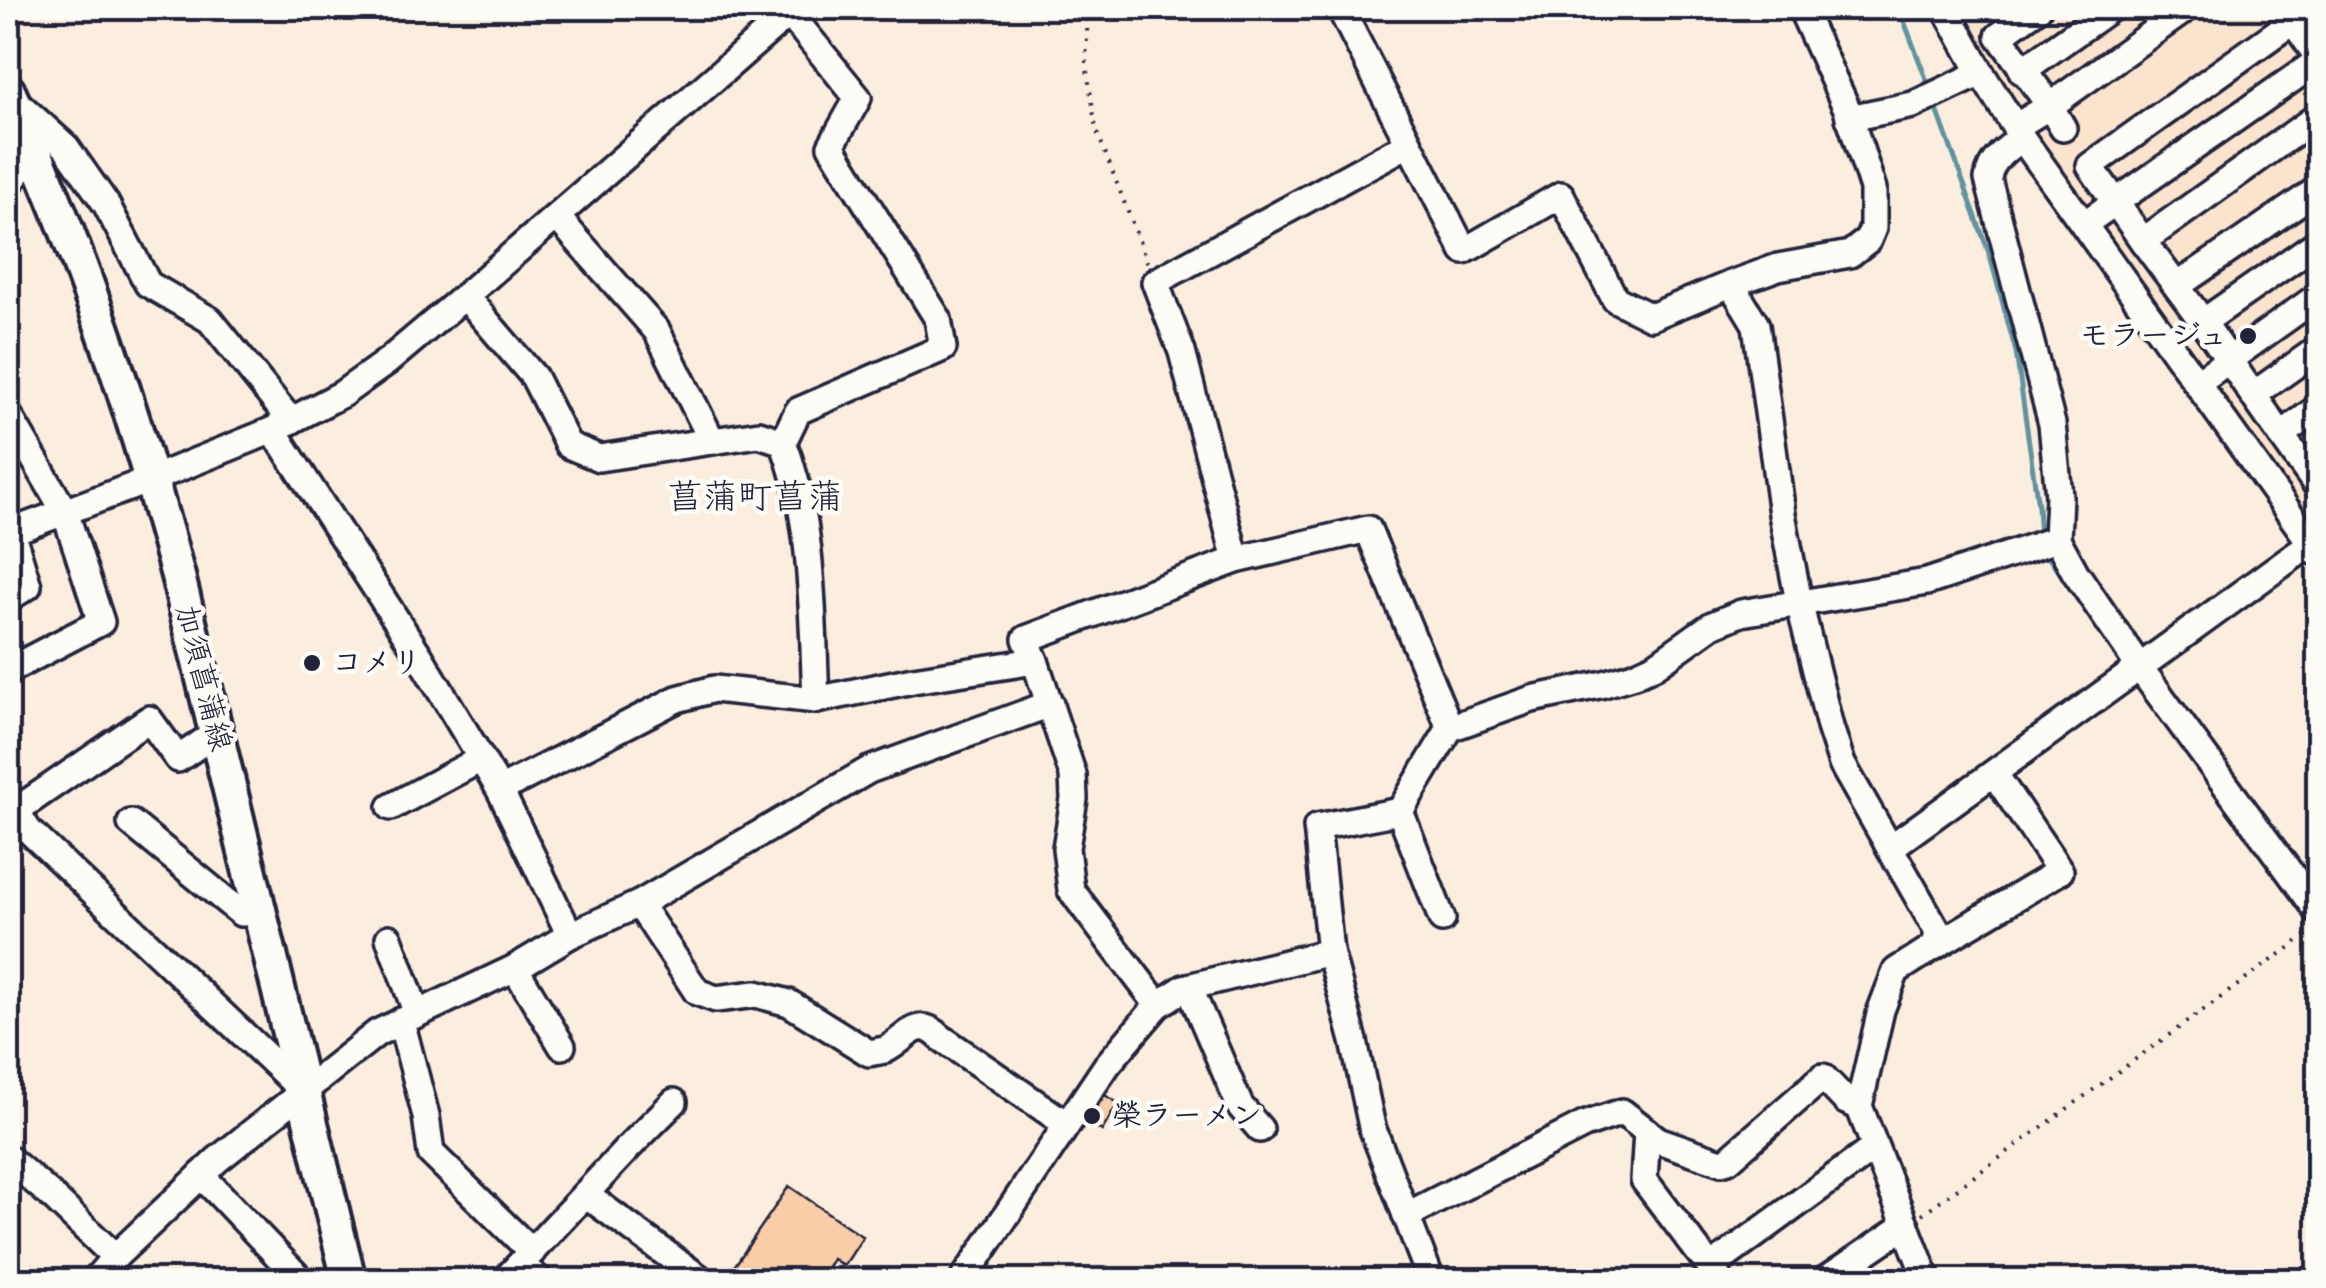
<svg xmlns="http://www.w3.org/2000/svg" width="2326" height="1288" viewBox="0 0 2326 1288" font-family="'Architects Daughter','Klee One',sans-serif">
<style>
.built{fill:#fbe4ce}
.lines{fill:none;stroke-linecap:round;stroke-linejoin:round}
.stream{stroke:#61929f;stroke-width:5}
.building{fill:#f8cda7;stroke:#22223b;stroke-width:2.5}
.minor-casing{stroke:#22223b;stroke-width:32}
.major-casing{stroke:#22223b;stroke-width:40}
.path{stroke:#22223b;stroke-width:4;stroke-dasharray:2.5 8;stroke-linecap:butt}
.minor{stroke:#fdfcf7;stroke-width:25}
.major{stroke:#fdfcf7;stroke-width:32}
.poi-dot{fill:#22223b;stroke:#fdfcf7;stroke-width:4}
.labels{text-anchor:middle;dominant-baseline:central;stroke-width:9;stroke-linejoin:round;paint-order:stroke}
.poi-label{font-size:30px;font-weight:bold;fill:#22223b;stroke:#fdfcf7;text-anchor:start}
.street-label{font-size:30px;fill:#22223b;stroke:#fdfcf7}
.quarter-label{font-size:35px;fill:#22223b;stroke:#fdfcf7}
</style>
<rect width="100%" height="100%" fill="#fceedf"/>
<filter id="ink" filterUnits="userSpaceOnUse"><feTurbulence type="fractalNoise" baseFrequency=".01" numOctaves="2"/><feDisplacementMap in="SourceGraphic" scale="20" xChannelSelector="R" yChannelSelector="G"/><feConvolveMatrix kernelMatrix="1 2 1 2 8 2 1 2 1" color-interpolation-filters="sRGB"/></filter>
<g filter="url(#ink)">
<polygon class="built" points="1957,8 2309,8 2318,20 2318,524 2312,522 2044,149 1991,69"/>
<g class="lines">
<g class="stream">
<polyline points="1899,8 1930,89"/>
<polyline points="1935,104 1990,256 2016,352 2038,506 2040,538"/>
<polyline points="2045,553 2077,596"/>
<polyline points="2309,917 2318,930"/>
<polyline points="2298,1280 2318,1276"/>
</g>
</g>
<g class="building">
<polygon points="1098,1091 1118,1103 1102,1131 1082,1119"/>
<polygon points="789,1186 863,1237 844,1266 833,1259 819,1280 725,1280"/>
</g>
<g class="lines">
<g class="minor-casing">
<g id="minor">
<polyline points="1340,8 1464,251 1561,195 1615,299 1651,317 1731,284 1756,325 1782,514 1799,602 1830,727 1842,764 1938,932 1935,946 1896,971 1881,1010 1859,1106 1927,1280"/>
<polyline points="1945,8 1981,73 2022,138 2318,553"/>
<polyline points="2038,8 1999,36 2050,106 2063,128"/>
<polyline points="2318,57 2293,21 2090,166 2143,241 2318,116"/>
<polyline points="2022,71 2111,8"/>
<polyline points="15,101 66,147 106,204 148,284 210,320 291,421"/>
<polyline points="1849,118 1913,105 1981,73"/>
<polyline points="2015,127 2050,106 2187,8"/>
<path d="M 2022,138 C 2007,148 1990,160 1988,179 L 2052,424 L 2059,496 L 2057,539 L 2075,572 L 2140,668 L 2318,911"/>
<polyline points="8,185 34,153"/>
<polyline points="557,217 657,331 712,441"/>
<polyline points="2084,224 2318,61"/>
<polyline points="2143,241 2203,322"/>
<polyline points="2318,242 2203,322 2253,395 2318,349"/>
<polyline points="1731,284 1778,267 1850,254 1868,240 1873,228 1873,189 1847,109 1801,8"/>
<polyline points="2177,286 2318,189"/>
<path d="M 465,296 L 534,377 L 568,445 L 599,458 L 759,434 L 783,442 C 814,522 812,614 816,700"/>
<polyline points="2198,382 2318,296"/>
<polyline points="2253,395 2281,435"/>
<polyline points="2318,408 2281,435 2318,487"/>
<polyline points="8,414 65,512 101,622 11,669 8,668"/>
<polyline points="273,430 419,655 500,790 570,935"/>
<polyline points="783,442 798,411 943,348 938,319 831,146 858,98 788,12"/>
<polyline points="8,533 152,479 273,430 342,394 388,361 465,296 795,8"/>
<polyline points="1236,560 1182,352 1155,282 1408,144"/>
<polyline points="8,598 28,586 11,531"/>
<polyline points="1035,661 1073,775 1074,799 1066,848 1071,890 1158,1005"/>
<polyline points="500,790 677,699 714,689 816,700 913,680 1035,661 1026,639 1236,560 1368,529 1450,728 1532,699 1604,684 1634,675 1656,665 1712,625 1741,613 1927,582 2057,539"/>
<polyline points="8,797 28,830 303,1091"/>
<polyline points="391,807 481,759"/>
<polyline points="1400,811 1442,919"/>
<polyline points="8,816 149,719 178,759 216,733"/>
<polyline points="131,823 241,913 259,912"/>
<polyline points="1890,848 2318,538"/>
<polyline points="639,904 869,770 1050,704"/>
<polyline points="389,938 417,1014"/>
<polyline points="1935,946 2060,871 1994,773"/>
<polyline points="515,968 562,1046"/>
<polyline points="1189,987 1240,1106 1260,1129"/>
<polyline points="401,1021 426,1116 431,1153 532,1252"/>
<polyline points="1647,1131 1644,1180 1720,1280"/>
<polyline points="8,1158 53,1197 115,1257"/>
<polyline points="201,1175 301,1280"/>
<polyline points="585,1194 702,1280"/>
<polyline points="1406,1216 1584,1125 1622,1112 1658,1140 1721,1162 1728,1160 1823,1077 1846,1101 1859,1106"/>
<polyline points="521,1264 539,1280"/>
<polyline points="1711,1267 1874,1148"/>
<path d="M 95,1280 L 115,1257 L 217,1160 L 377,1033 L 515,968 L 570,935 L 639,904 L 697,992 L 716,999 L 756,994 L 789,1003 L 869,1053 C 870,1053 883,1050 885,1050 C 906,1040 917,1014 940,1037 L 1066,1124"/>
<polyline points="505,1280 628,1148 674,1102"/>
<polyline points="963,1280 1107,1065 1158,1005 1184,988 1330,952"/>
<polyline points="1431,1280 1372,1127 1354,1041 1330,952 1317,827 1400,811 1450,728"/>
<polyline points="1825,1280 1906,1225"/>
</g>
</g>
<g class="major-casing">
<path id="major" d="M 8,91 C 79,247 134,410 178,576 L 349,1280"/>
</g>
<g class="path">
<polyline points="1088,8 1086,63 1096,129 1148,264"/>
<polyline points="1922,1214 2311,932"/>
</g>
<use href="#minor" class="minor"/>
<use href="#major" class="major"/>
</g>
</g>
<g class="poi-dot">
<circle cx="2248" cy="336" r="10"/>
<circle cx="312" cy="663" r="10"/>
<circle cx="1092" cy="1116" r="10"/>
</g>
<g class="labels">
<g class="poi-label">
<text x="2228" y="336" text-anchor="end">モラージュ</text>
<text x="332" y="663">コメリ</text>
<text x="1112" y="1116">榮ラーメン</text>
</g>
<g class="street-label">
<text transform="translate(203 678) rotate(76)">加須菖蒲線</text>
</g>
<g class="quarter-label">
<text x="755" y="497">菖蒲町菖蒲</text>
</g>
</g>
<rect width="2326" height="1288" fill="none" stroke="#fdfcf7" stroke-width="40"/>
<rect x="20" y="20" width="2286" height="1248" fill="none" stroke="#22223b" stroke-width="4" filter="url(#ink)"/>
</svg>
